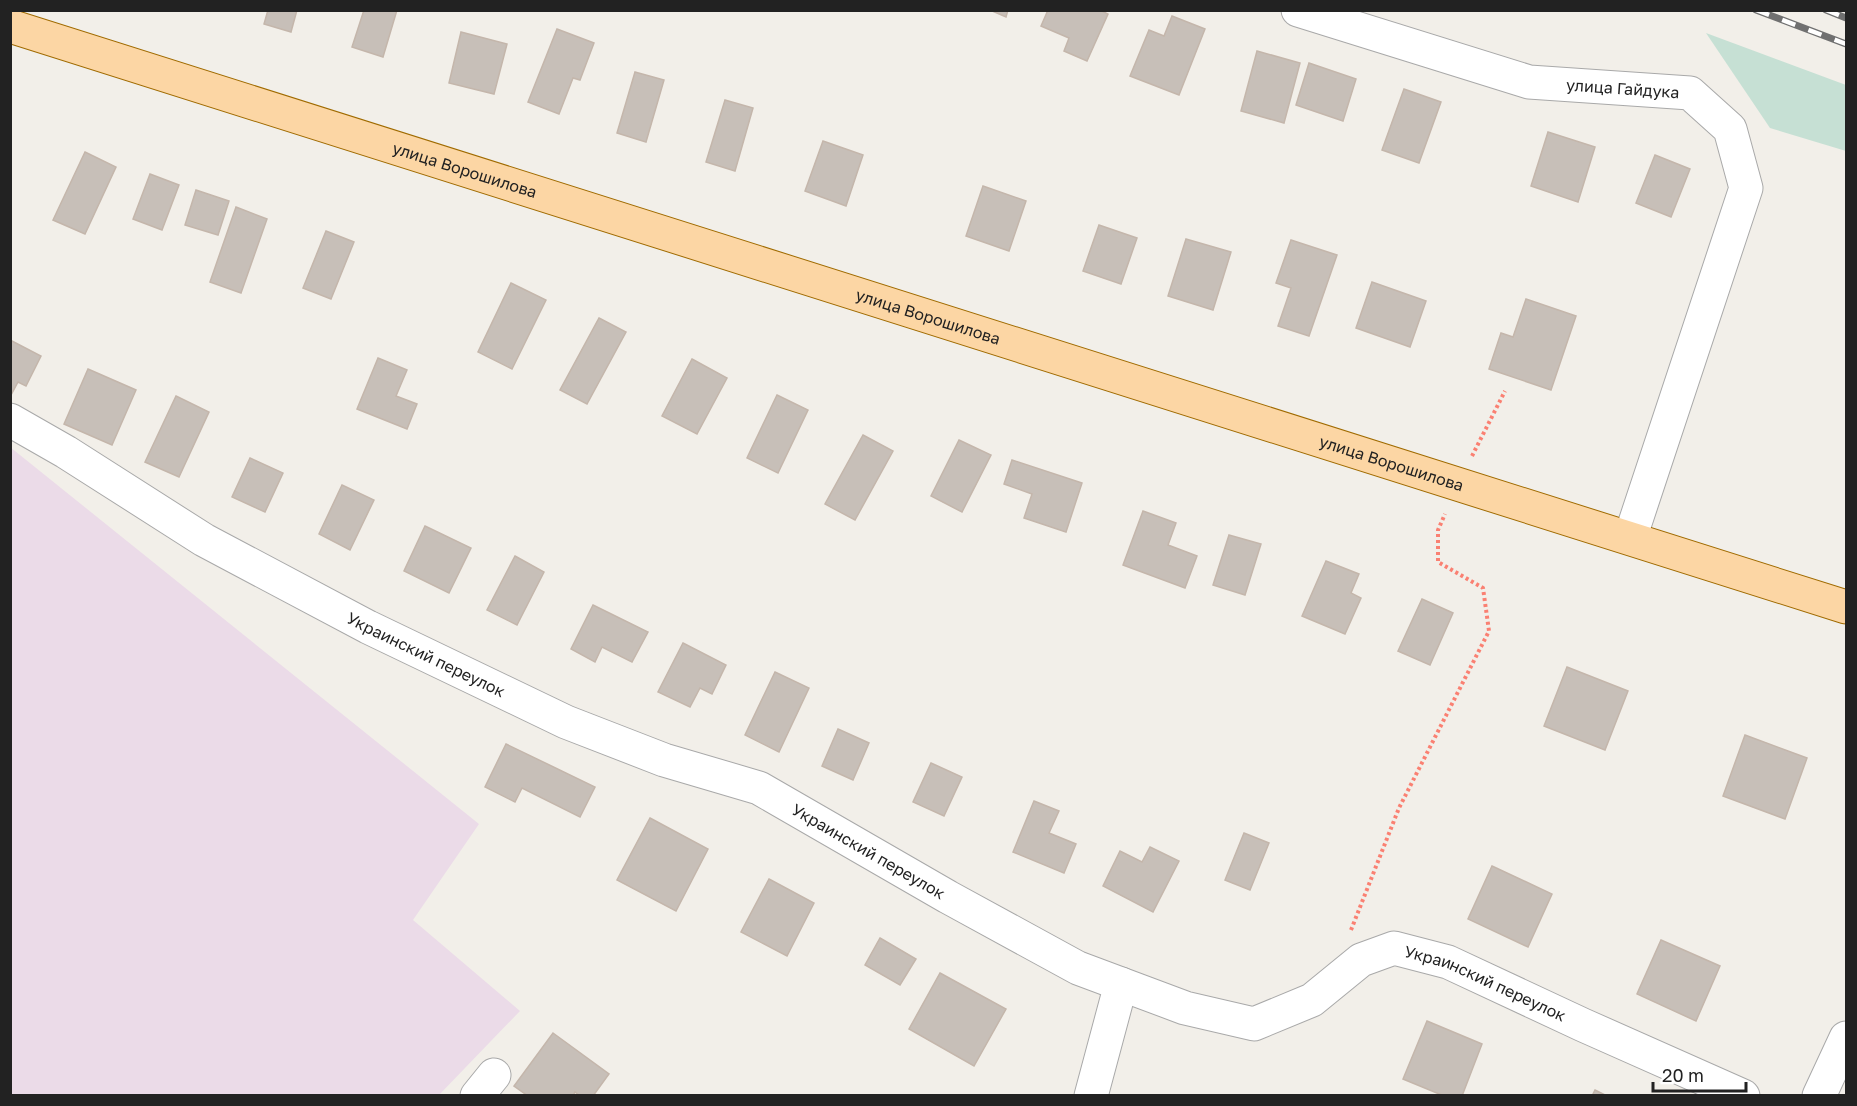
<svg xmlns="http://www.w3.org/2000/svg" width="1857" height="1106" viewBox="0 0 1857 1106" font-family="'Golos Text',sans-serif">
<style>
.industrial{fill:#ebdbe8}
.wetland{fill:#c6e0d4}
.building{fill:#c7bfb8;stroke:#c4b6ab;stroke-width:1.5}
.lines{fill:none;stroke-linecap:round;stroke-linejoin:round}
.minor-casing{stroke:#a9a9a9;stroke-width:35}
.major-casing{stroke:#a06b00;stroke-width:35}
.path{stroke:#fa8072;stroke-width:4;stroke-dasharray:3 3;stroke-linecap:butt}
.minor{stroke:#fff;stroke-width:33}
.major{stroke:#fcd6a4;stroke-width:33}
.rail-casing{stroke:#707070;stroke-width:7}
.rail{stroke:#fff;stroke-width:4.5;stroke-dasharray:14;stroke-linecap:butt}
.labels{text-anchor:middle;dominant-baseline:central;stroke-width:4.5;stroke-linejoin:round;paint-order:stroke}
.street-label{font-size:16px;fill:#222;stroke:#fff}
</style>
<rect width="100%" height="100%" fill="#f2efe9"/>
<polygon class="industrial" points="10,447 479,824 413,920 520,1011 439,1095 11,1095"/>
<polygon class="wetland" points="1706,33 1846,85 1846,151 1770,128"/>
<g class="building">
<polygon points="268,10 297,10 291,32 264,24"/>
<polygon points="364,10 397,10 383,57 352,47"/>
<polygon points="990,10 1008,10 1006,17"/>
<polygon points="1048,10 1100,10 1108,14 1087,61 1064,51 1069,38 1041,26"/>
<polygon points="1172,16 1205,29 1179,95 1130,76 1149,30 1164,36"/>
<polygon points="557,29 594,43 580,80 573,78 559,114 528,102"/>
<polygon points="461,32 507,44 494,94 449,83"/>
<polygon points="1257,51 1300,63 1284,123 1241,111"/>
<polygon points="1309,63 1356,79 1343,121 1296,105"/>
<polygon points="635,72 664,80 646,142 617,133"/>
<polygon points="1404,89 1441,102 1419,163 1382,150"/>
<polygon points="725,100 753,108 735,171 706,162"/>
<polygon points="1548,132 1595,147 1578,202 1531,186"/>
<polygon points="823,141 863,155 846,206 805,191"/>
<polygon points="85,152 116,167 85,234 53,220"/>
<polygon points="1655,155 1690,169 1671,217 1636,203"/>
<polygon points="150,174 179,185 162,230 133,219"/>
<polygon points="983,186 1026,201 1009,251 966,236"/>
<polygon points="196,190 229,201 218,235 185,225"/>
<polygon points="236,207 267,219 241,293 210,282"/>
<polygon points="1099,225 1137,238 1121,284 1083,271"/>
<polygon points="326,231 354,242 331,299 303,288"/>
<polygon points="1186,239 1231,252 1213,310 1168,296"/>
<polygon points="1291,240 1337,255 1309,336 1278,326 1291,288 1276,283"/>
<polygon points="1372,282 1426,301 1410,347 1356,328"/>
<polygon points="511,283 546,300 512,369 478,352"/>
<polygon points="1526,299 1576,316 1551,390 1489,369 1501,333 1513,337"/>
<polygon points="599,318 626,332 587,404 560,390"/>
<polygon points="10,340 41,356 26,386 18,382 10,397"/>
<polygon points="378,358 407,370 396,396 417,404 407,429 357,409"/>
<polygon points="692,359 727,378 697,434 662,416"/>
<polygon points="88,369 136,390 112,445 64,424"/>
<polygon points="777,395 808,410 778,473 747,458"/>
<polygon points="176,396 209,412 179,477 145,462"/>
<polygon points="863,435 893,451 855,520 825,504"/>
<polygon points="959,440 991,455 962,512 931,496"/>
<polygon points="250,458 283,473 265,512 232,497"/>
<polygon points="1012,460 1082,483 1066,532 1024,518 1032,494 1004,484"/>
<polygon points="342,485 374,500 350,550 319,534"/>
<polygon points="1143,511 1176,523 1168,545 1197,556 1185,588 1123,565"/>
<polygon points="425,526 471,548 449,593 404,571"/>
<polygon points="1229,535 1261,544 1245,595 1213,585"/>
<polygon points="515,556 544,572 517,625 487,610"/>
<polygon points="1326,561 1359,574 1351,593 1361,598 1345,634 1302,616"/>
<polygon points="1422,599 1453,613 1430,665 1398,651"/>
<polygon points="593,605 648,632 632,662 602,647 595,662 571,649"/>
<polygon points="683,643 726,665 712,694 700,688 690,707 658,692"/>
<polygon points="1567,667 1628,691 1605,750 1544,726"/>
<polygon points="775,672 809,688 779,752 745,735"/>
<polygon points="838,729 869,743 853,780 822,766"/>
<polygon points="1745,735 1807,758 1785,819 1723,796"/>
<polygon points="506,744 595,787 580,817 522,788 515,802 485,787"/>
<polygon points="931,763 962,777 944,816 913,802"/>
<polygon points="1034,801 1059,811 1049,833 1076,844 1064,873 1013,852"/>
<polygon points="650,818 708,849 676,911 617,880"/>
<polygon points="1244,833 1269,843 1250,890 1225,880"/>
<polygon points="1150,847 1179,861 1153,912 1103,886 1120,851 1142,862"/>
<polygon points="1492,866 1552,894 1528,947 1468,919"/>
<polygon points="769,879 814,903 787,956 741,932"/>
<polygon points="880,938 916,959 900,985 865,965"/>
<polygon points="1661,940 1720,966 1696,1021 1637,994"/>
<polygon points="940,973 1006,1009 974,1066 909,1029"/>
<polygon points="1427,1021 1482,1044 1462,1096 1444,1096 1403,1079"/>
<polygon points="553,1033 609,1074 593,1096 580,1096 575,1092 573,1096 528,1096 514,1086"/>
<polygon points="1595,1090 1607,1096 1592,1096"/>
</g>
<g class="lines">
<g class="minor-casing">
<g id="minor">
<path id="s1" d="M 1298,10 L 1529,82 L 1690,93 L 1730,129 L 1746,188 L 1630,538"/>
<path id="s2" d="M 10,420 L 66,452 L 204,540 L 368,627 L 566,722 L 664,760 L 759,788 L 948,897 L 1078,968 L 1185,1008 L 1254,1024 L 1312,1000 L 1361,960 L 1394,948 L 1448,962 L 1583,1025 L 1743,1096"/>
<polyline points="477,1096 494,1075"/>
<polyline points="1091,1096 1121,984"/>
<polyline points="1819,1096 1846,1038"/>
</g>
</g>
<g class="major-casing">
<g id="major">
<path id="s3" d="M 10,26 L 1846,607"/>
</g>
</g>
<g class="path">
<polyline points="1472,456 1505,391"/>
<polyline points="1351,930 1399,808 1489,631 1483,588 1438,562 1438,530 1445,514"/>
</g>
<use href="#minor" class="minor"/>
<use href="#major" class="major"/>
<g class="rail-casing">
<g id="rail">
<polyline points="1756,10 1846,44"/>
<polyline points="1826,10 1846,18"/>
</g>
</g>
<use href="#rail" class="rail"/>
</g>
<g class="labels">
<g class="street-label">
<text stroke="none"><textPath href="#s1" startOffset="336">улица Гайдука</textPath></text>
<text stroke="none"><textPath href="#s3" startOffset="477">улица Ворошилова</textPath></text>
<text stroke="none"><textPath href="#s3" startOffset="963">улица Ворошилова</textPath></text>
<text stroke="none"><textPath href="#s3" startOffset="1449">улица Ворошилова</textPath></text>
<text stroke="none"><textPath href="#s2" startOffset="478">Украинский переулок</textPath></text>
<text stroke="none"><textPath href="#s2" startOffset="964">Украинский переулок</textPath></text>
<text stroke="none"><textPath href="#s2" startOffset="1648">Украинский переулок</textPath></text>
</g>
</g>
<rect width="1857" height="1106" fill="none" stroke="#222222" stroke-width="24"/>
<path d="M1653 1082v9h93v-9" fill="none" stroke="#222222" stroke-width="3"/>
<text x="1662" y="1082" font-size="18" fill="#222222" stroke="#ffffff" stroke-width="4.5" paint-order="stroke">20 m</text>
</svg>
